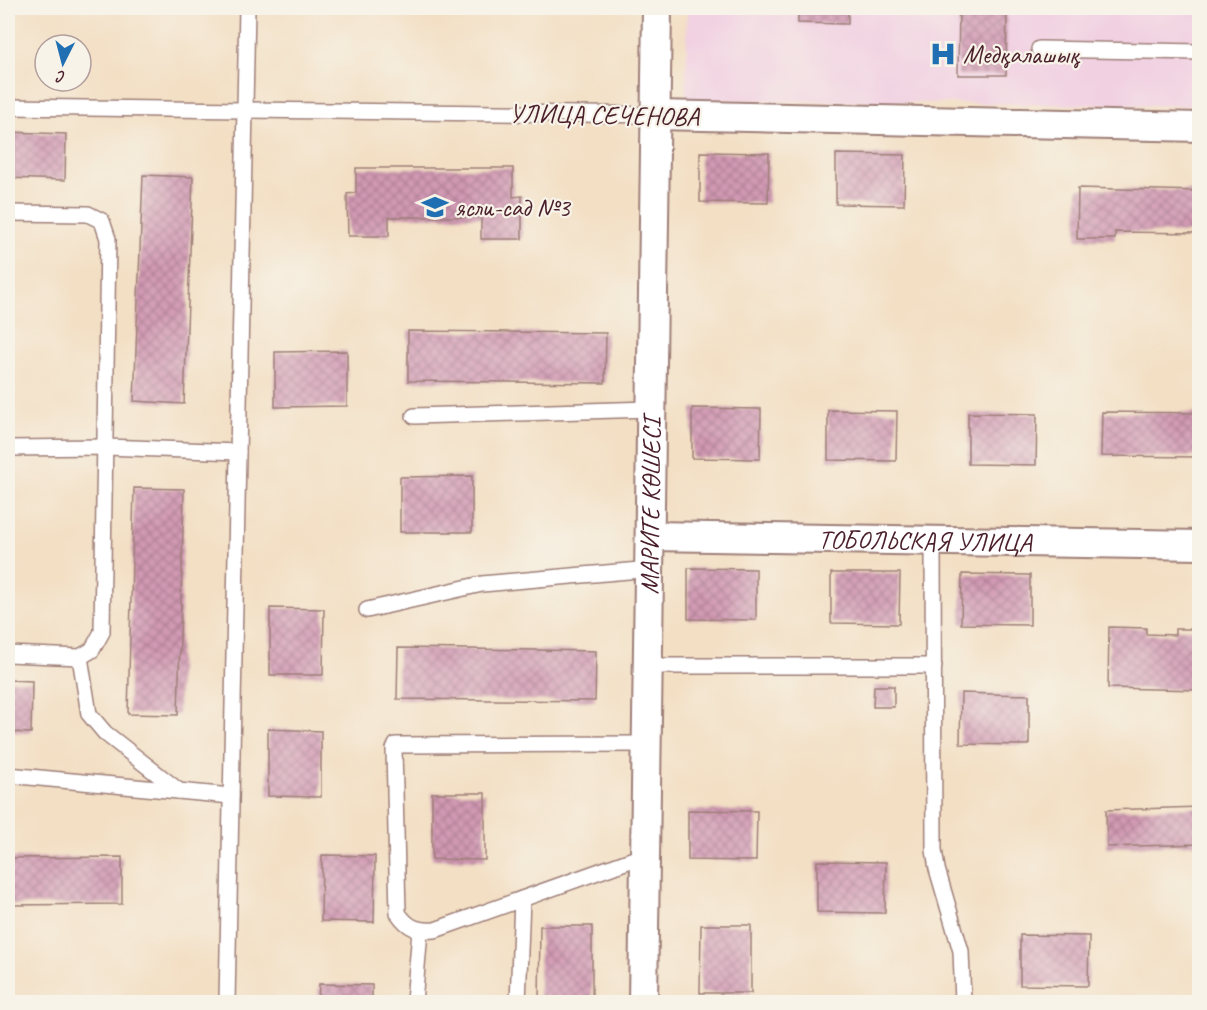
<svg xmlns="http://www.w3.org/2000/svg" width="1207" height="1010" viewBox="0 0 1207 1010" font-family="Caveat,sans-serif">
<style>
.built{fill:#f1d0e2}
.building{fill:url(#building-cross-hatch)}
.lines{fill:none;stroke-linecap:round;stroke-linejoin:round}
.lane-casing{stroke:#9e7f78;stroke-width:18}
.street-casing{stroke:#9e7f78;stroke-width:32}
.lane{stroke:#fff;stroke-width:15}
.street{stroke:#fff;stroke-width:28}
.labels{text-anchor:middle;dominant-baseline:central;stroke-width:4.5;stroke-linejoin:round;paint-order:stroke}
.poi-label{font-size:26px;fill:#4a1f2b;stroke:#f7f3e8;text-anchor:start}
.street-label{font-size:26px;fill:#4a1f2b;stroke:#f7f3e8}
</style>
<defs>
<pattern id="building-cross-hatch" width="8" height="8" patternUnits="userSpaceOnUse" patternTransform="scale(1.5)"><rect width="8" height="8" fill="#d29ab4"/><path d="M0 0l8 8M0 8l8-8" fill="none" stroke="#ac7d93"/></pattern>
</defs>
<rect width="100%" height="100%" fill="#f7f3e8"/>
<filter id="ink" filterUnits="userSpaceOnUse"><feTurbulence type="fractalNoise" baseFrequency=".0167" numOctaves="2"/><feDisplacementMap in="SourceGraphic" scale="12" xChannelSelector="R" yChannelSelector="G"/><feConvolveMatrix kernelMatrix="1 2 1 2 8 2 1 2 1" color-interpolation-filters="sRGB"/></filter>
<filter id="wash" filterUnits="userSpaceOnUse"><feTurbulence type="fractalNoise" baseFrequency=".008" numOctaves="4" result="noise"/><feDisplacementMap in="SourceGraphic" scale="24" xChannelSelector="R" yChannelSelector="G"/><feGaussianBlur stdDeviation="1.35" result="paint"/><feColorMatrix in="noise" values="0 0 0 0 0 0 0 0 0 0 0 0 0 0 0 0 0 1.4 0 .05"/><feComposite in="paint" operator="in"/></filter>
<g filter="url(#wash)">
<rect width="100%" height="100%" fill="#f3dfc4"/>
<polygon class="built" points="687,8 1199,8 1199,106 686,100"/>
<g id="blocks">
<g class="building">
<polygon points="798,8 848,8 848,24 798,23"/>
<polygon points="959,8 1007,8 1006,75 958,75"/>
<polygon points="8,132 66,134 65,180 8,178"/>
<polygon points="700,152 769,153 768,203 700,202"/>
<polygon points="836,154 905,155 904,205 836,204"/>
<polygon points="356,168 513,168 513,197 522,196 522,239 481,239 481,217 389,217 389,236 348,236 347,194 356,193"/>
<polygon points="143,175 193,177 184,404 134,401"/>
<polygon points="1078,188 1200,191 1200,233 1115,232 1115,239 1077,239"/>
<polygon points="408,331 606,333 605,383 408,381"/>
<polygon points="347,351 347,406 275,407 275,352"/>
<polygon points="692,408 761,409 760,459 692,458"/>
<polygon points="828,410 897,411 896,461 828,460"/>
<polygon points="1102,412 1200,413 1200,457 1101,456"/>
<polygon points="968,413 1037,414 1036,465 968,464"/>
<polygon points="472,476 472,532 400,532 400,477"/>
<polygon points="134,488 184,489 178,715 128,714"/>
<polygon points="688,568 756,569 756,620 688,619"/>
<polygon points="831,573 900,573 899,624 831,623"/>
<polygon points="962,574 1030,575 1030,625 961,624"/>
<polygon points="270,608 324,609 323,675 270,675"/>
<polygon points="1109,627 1146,628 1146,634 1175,635 1175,629 1200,629 1200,690 1108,688"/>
<polygon points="398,648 596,651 595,701 397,699"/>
<polygon points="8,680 32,681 31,733 8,732"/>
<polygon points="874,686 894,686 894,707 873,707"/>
<polygon points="961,693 1029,695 1029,745 960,744"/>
<polygon points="268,729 321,731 321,797 268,796"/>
<polygon points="432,793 485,793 485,860 432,859"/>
<polygon points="1200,807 1200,844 1107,847 1106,810"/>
<polygon points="688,810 757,811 756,861 688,860"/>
<polygon points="322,855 375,856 374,922 321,921"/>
<polygon points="122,857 122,904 8,905 8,858"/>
<polygon points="817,861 886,862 885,913 817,912"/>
<polygon points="701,925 751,925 751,993 700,993"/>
<polygon points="540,926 592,926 592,1002 539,1002"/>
<polygon points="1020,935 1089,936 1088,986 1020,985"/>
<polygon points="319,984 372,985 372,1002 318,1002"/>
</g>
</g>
</g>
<g filter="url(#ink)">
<use href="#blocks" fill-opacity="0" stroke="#9e7f78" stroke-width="1.5"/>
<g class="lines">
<g class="lane-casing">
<g id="lane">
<polyline points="1039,49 1200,52"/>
<polyline points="8,107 656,115"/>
<polyline points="8,213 88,214 102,221 108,239 102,632 92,650 80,657 8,654"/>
<polyline points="414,416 650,409"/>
<polyline points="8,448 106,447 238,452"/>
<polyline points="933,541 934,850 937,869 961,951 963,1002"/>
<polyline points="367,610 482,584 651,569"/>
<polyline points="80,657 89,714 105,733 179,791"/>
<polyline points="649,666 934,666"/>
<polyline points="8,775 231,796"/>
<path d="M 645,855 L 435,930 C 417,931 408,928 398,913 L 394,749 L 396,745 L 648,744"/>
<polyline points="227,1002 247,8"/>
<polyline points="414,1002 420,931"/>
<polyline points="518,1002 522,899"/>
</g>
</g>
<g class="street-casing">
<g id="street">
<polyline points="656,115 1200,127"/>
<path id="s1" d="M 651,536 L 1200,545"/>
<path id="s2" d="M 643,1002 L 657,8"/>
</g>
</g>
<use href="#lane" class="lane"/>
<use href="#street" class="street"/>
</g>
</g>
<defs>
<g id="hospital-bare" transform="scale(2.07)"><path d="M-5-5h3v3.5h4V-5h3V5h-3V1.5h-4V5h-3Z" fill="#1f6fb2" stroke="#f7f3e8" stroke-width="2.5" paint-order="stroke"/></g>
<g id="school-bare" transform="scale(2.07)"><path d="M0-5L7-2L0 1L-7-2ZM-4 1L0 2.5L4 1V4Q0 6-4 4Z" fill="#1f6fb2" stroke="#f7f3e8" stroke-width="2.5" paint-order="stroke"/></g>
</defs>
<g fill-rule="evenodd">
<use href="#hospital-bare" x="943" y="54"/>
<use href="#school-bare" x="435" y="207"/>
</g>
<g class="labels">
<g class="poi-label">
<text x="963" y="54">Медқалашық</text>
<text x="455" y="207">ясли-сад №3</text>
</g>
<g class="street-label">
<text transform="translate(604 115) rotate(1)">УЛИЦА СЕЧЕНОВА</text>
<text stroke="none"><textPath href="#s2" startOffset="496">МАРИТЕ КӨШЕСІ</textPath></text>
<text stroke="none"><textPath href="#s1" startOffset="274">ТОБОЛЬСКАЯ УЛИЦА</textPath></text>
</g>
</g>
<rect width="1207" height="1010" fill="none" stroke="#f7f3e8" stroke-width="30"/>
<g transform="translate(63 63) rotate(186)"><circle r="28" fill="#f7f3e8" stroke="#b29e9c" stroke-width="1.5"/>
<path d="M0-4.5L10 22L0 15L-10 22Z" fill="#1f6fb2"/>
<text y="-9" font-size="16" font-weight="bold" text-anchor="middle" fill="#4a1f2b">С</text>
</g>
</svg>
